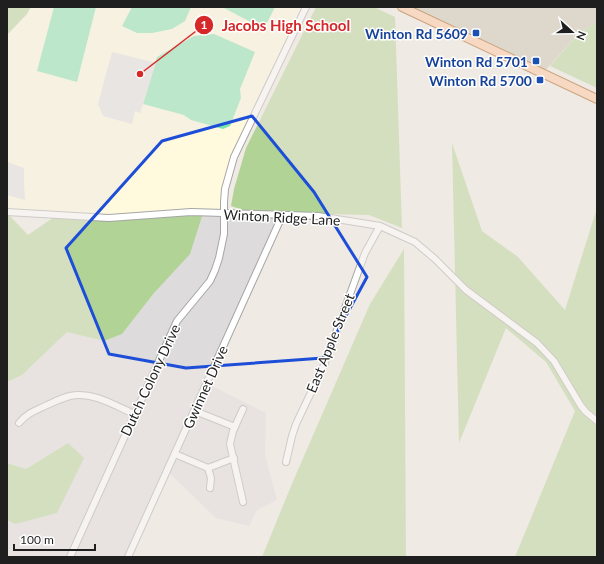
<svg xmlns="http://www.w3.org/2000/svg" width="604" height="564" viewBox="0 0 604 564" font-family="Lato,sans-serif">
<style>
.residential{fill:#dddbdc}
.education{fill:#fffade}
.construction{fill:#c6c2af}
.forest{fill:#b1d396}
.pitch{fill:#7ce5ac}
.parking{fill:#dfdfdf}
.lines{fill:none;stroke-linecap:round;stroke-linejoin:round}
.minor-casing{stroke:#a6a6a6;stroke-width:8}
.major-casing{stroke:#994e00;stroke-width:10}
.minor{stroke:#fff;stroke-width:6}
.major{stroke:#ffc49a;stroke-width:8}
.marked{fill:none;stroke:#1d4ed8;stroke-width:3;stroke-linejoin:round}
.transit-dot{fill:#1a4fb4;stroke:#fff;stroke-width:1.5}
.labels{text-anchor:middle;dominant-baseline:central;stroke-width:3;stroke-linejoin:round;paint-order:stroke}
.transit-label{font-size:14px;font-weight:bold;fill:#164399;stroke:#fff;text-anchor:end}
.street-label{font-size:14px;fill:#1f1f1f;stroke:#fff}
.leader{fill:none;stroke:#d62828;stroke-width:1.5}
.callout-dot{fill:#d62828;stroke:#fff;stroke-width:1.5}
.mark-label{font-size:12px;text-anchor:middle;font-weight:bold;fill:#fff}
.callout-label{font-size:15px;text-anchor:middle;font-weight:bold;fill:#d62828;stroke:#fff;stroke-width:3;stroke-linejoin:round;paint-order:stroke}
</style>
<rect width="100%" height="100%" fill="#f0eae4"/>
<polygon class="residential" points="203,213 282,216 206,383 266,413 265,455 277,500 257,510 249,526 216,518 167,471 128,557 7,557 7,520 15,524 68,443 26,469 7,463 7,382 22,375 67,332 104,341 122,334 154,293"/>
<polygon class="education" points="7,7 306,7 228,174 224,214 122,218 7,212"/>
<polygon class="construction" points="402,7 597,7 597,22 578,34 543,73"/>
<g class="forest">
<polygon points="7,7 31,7 27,14 7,35"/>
<polygon points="316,7 374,7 395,17 402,228 369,215 249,212 231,206 234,189 246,148"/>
<polygon points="597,22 597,88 550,66 578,34"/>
<polygon points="452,143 482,231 518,257 565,310 597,208 597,557 515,557 575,411 546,362 506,328 459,443"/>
<polygon points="7,213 28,235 57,215 109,218 203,213 190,254 154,293 122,334 104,341 67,332 22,375 7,382"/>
<polygon points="404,249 406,557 262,557 291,486 370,304"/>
<polygon points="68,443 84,458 57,513 15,524 7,520 7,463 26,469"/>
</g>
<g class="pitch">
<polygon points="54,7 96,7 77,82 37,71"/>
<polygon points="132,7 191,7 185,21 172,29 152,33 137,33 122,26"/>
<polygon points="222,7 275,7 264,29"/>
<polygon points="214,34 255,52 240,89 241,98 230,126 223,129 191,120 184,115 143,104 157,57 194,36"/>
</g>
<g class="parking">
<polygon points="112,52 156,63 140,113 135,111 132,124 103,116 98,104"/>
<polygon points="7,162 24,168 24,185 25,200 7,195"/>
</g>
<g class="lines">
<g class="minor-casing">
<g id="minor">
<polyline points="7,212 109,218 191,212 257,214 318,216 380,226 415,242 435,259 466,290 537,343 554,361 581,406 586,412 597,421"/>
<polyline points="243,409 233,431 230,444 243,502"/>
<polyline points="195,411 235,427"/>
<path d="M 19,423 C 27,413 35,411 47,405 C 54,402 62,398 70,396 C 92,391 114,405 134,414"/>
<polyline points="175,454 208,468 211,478 210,488"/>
<polyline points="286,462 292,436 296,424 325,363 365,253 380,226"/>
<polyline points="208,468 234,458"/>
<polyline points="70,557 177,321 210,281 215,270 219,258 224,234 224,202 225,189 234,157 306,7"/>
<polyline points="128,557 282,216"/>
</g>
</g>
<g class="major-casing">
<polyline id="major" points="402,7 597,99"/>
</g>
<use href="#minor" class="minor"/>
<use href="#major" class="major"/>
</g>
<path d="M0 0H604V564H0ZM 252,116 L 314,192 L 367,277 L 323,358 L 186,368 L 109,354 L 66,248 L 162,141 Z" fill="#f0eae4" fill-opacity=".55" fill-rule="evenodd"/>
<path class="marked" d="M 252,116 L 314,192 L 367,277 L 323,358 L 186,368 L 109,354 L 66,248 L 162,141 Z"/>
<g class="transit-dot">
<rect x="472" y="29" width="8" height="8" rx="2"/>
<rect x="532" y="57" width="8" height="8" rx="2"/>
<rect x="536" y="76" width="8" height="8" rx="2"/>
</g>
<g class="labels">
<g class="transit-label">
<text x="468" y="33">Winton Rd 5609</text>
<text x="528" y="61">Winton Rd 5701</text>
<text x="532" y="80">Winton Rd 5700</text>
</g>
<g class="street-label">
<text transform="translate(282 217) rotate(3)">Winton Ridge Lane</text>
<text transform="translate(330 343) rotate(-68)">East Apple Street</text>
<text transform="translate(150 380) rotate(-65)">Dutch Colony Drive</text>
<text transform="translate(205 387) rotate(-66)">Gwinnet Drive</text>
</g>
</g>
<path class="leader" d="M140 74L204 25"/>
<g class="callout-dot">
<circle cx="140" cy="74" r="4"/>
<circle cx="204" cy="25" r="10"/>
</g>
<g class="mark-label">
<text x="204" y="29">1</text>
</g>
<g class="callout-label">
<text x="286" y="31">Jacobs High School</text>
</g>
<rect width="604" height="564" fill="none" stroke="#1f1f1f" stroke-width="16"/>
<g transform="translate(572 32) rotate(111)" stroke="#ffffff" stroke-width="3" paint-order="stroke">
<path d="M0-3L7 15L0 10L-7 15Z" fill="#1f1f1f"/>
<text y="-6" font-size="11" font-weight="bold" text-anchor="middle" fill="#1f1f1f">N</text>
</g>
<path d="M14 544v6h81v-6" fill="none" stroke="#1f1f1f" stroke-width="2"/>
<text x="20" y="544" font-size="12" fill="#1f1f1f" stroke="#ffffff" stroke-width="3" paint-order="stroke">100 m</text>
</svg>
